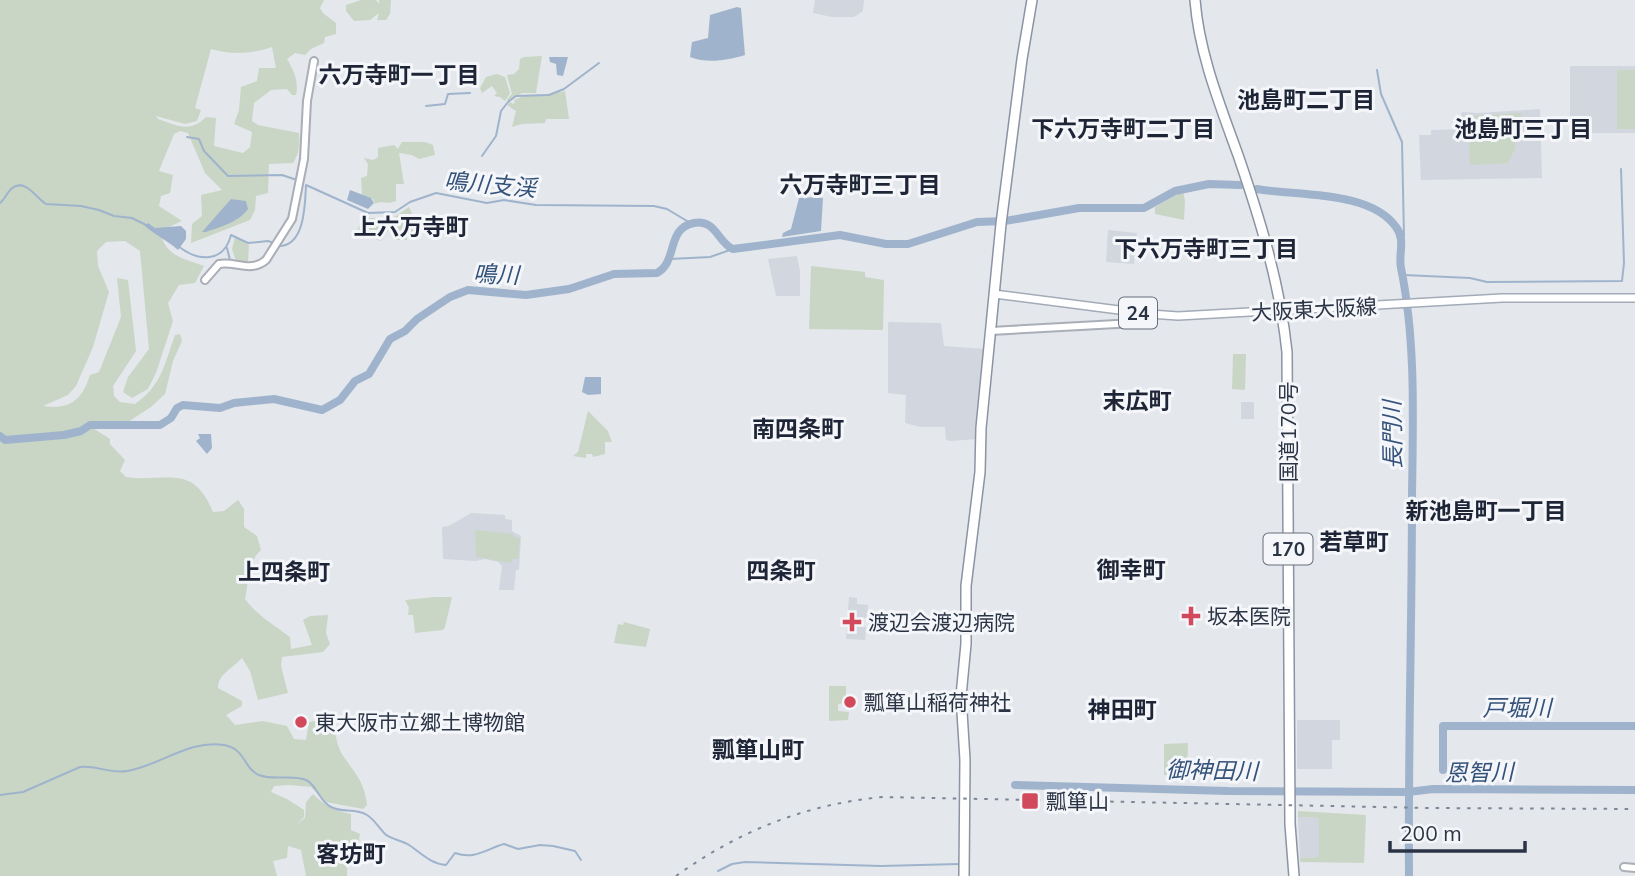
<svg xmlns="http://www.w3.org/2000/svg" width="1635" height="876" viewBox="0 0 1635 876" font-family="Mulish,'Noto Sans JP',sans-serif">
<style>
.built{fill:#d2d6de}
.green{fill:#c9d6c5;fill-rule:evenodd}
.water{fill:#9fb4cc}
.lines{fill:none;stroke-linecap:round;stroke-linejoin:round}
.stream{stroke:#9fb4cc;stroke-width:2}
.river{stroke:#9fb4cc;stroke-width:8}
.secondary-casing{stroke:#a9aeb7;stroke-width:10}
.primary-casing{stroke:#a3abb8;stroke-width:10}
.highway-casing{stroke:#8b94a3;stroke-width:12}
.secondary{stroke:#fff;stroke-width:6}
.primary{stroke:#fff;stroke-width:7}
.highway{stroke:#fff;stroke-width:9}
.rail{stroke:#7d8696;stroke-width:2;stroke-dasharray:3.5 7;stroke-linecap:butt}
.poi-dot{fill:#d1495b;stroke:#f4f6f9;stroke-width:2.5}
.labels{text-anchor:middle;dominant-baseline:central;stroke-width:6;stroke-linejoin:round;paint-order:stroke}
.shield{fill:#f4f6f9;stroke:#676e7b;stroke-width:2}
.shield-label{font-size:19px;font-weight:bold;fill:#2b3445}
.street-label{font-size:21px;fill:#2b3445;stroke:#f4f6f9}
.poi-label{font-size:21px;fill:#2b3445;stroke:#f4f6f9;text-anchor:start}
.neighbourhood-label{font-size:23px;font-weight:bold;fill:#1d2536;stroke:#f4f6f9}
.water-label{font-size:23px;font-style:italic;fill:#34527a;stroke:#f4f6f9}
</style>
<rect width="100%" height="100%" fill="#e4e7ec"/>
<g class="built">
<polygon points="815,0 864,0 863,11 854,17 832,17 813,13"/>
<rect x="1570" y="66" width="65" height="67"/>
<polygon points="1540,109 1542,178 1421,180 1419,135 1431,135 1431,130 1465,129 1461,114 1462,112 1477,113"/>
<polygon points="1108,230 1137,233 1134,264 1106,262"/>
<polygon points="797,256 800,271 800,296 776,296 768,259"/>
<polygon points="890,322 941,323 944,346 986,349 977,439 951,441 946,440 945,427 921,427 905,423 906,395 888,393 888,323"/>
<rect x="1241" y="402" width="13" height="17"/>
<polygon points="471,513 505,515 505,519 512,520 512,531 521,536 519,570 516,570 514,590 499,590 502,566 498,562 485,559 476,561 443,559 442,527 449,526"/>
<polygon points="849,597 857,598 857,604 868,605 867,618 861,618 860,626 866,627 865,640 846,639"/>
<polygon points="1297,720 1340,720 1340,740 1332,740 1332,769 1297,769"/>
<polygon points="1298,817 1319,818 1319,857 1300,858"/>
</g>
<g class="green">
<path d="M 0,0 L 324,0 L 320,8 L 323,13 L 336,23 L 336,34 L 325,37 L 324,43 L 311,49 L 305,55 L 295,53 L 287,59 C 294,71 299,82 296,95 L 292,95 L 287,89 L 271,90 L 254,103 L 252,121 L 258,125 L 299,133 C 300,144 299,154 293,163 L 269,164 L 268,193 L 256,196 L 255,210 L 250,220 L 191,243 L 192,224 L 202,216 L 201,195 L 222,190 L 205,173 L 188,133 L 180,131 L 174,134 L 159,171 L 173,175 L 170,193 L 161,196 L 159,206 L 182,221 L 160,231 C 165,256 182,258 204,266 L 195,283 L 179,285 L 168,303 L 173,321 L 156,373 L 148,389 L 132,398 L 123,392 L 128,377 L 149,349 L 140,251 L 125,241 L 106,242 L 97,251 L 98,266 L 109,292 L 93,347 L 76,386 L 68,395 L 43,406 C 70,410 82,400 90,375 L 99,372 L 121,317 L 117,278 L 128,280 L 136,351 L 113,386 L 114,396 L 120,402 L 135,404 C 162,385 164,365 175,335 L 180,334 L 182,341 L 173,361 L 165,394 L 151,407 L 128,422 L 85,423 L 110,439 L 110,444 L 125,460 L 120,471 L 126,477 C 165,483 193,462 213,512 L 224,511 L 238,500 L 244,509 L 244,527 L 257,536 L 261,550 C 247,563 249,581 245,599 C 259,617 273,624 290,637 L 291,649 L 312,645 L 303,620 L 310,616 L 328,615 L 326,633 L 330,644 L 323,652 L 282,657 L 281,666 L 288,693 L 258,700 L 250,671 L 242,658 C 232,669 218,674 218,688 L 242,701 L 242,706 L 226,715 L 235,725 L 263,721 L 287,726 L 294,739 L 306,740 L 309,722 L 323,720 L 333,726 C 336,735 337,746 342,754 C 355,774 364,780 367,805 L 363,809 L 326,802 L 311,787 L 290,785 L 274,786 L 271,792 L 287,799 L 304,810 L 304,817 L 297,824 L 305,818 L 306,802 L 313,794 C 325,806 335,811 351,814 L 351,830 L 360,834 L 358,846 L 326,842 L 347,848 L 347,876 L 306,876 L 301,850 L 288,846 L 287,858 L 273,861 L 277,876 L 0,876 ZM 272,47 L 276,68 L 259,68 L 257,81 L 241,87 L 239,110 L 234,124 L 252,132 L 250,147 L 243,153 L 214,146 L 216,118 L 206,117 C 190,133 178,126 158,119 L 156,116 L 185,124 L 197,121 L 201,110 L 195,108 L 211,49 C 233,55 251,54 272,47 Z"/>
<polygon points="361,0 376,0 379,4 379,0 391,0 390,14 386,20 377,20 379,13 370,20 354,21 346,11 346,5"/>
<polygon points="542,56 536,93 522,93 508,102 507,99 512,94 507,75 514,74 519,69 520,59 524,57"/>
<rect x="1617" y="70" width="18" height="59"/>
<polygon points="497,74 505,77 510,93 505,101 500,97 494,96 497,93 492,86 482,93 480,88 486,77"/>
<path d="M 565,91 L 569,119 L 546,119 L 545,123 L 522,124 L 512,127 L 516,111 L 507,105 L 510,102 L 513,104 L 515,102 L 514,100 C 529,92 548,96 565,91 Z"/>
<polygon points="1521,113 1522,134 1514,134 1515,148 1508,163 1470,165 1468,116"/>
<path d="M 402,142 L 425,142 L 433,145 L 435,155 L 419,159 L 412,155 L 399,153 L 404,184 L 396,184 L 396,201 C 388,205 383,200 375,204 L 373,199 L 362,195 L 361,178 L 367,176 L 368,164 L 364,158 L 373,160 L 378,157 L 378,148 L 394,145 L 398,149 Z"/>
<polygon points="1183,191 1185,201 1184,220 1155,214 1155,207"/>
<polygon points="409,207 420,231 407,233 407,240 396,240 398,232 391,227 381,241 371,237 371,233 356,233 363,218 393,218"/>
<polygon points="235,237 249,245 248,262 236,261 232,249"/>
<polygon points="811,266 865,272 865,277 884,280 883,330 809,329"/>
<polygon points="1233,354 1246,354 1245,390 1232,389"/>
<polygon points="588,411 608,431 612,442 605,442 605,454 593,457 592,454 586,454 586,458 573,456 578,452"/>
<polygon points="475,530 513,534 514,537 520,538 518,559 512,559 511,563 476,557"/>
<polygon points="435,597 452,597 445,627 443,630 415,633 413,615 408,615 409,608 405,600"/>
<polygon points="624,622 650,629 646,647 614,643 618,624 623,625"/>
<polygon points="829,686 846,686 846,703 838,704 838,711 849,712 848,720 829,721"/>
<polygon points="1188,743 1187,775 1164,775 1164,744"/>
<polygon points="1298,811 1366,815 1364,863 1300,862 1300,858 1319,857 1319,818 1298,817"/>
</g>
<g class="water">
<path d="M 737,7 L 741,8 L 745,55 C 728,60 708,64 690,57 L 692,42 L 708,38 L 710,15 Z"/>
<polygon points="549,57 568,57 563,76 557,75 556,64 550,62"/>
<polygon points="350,190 371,198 374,203 368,209 347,200"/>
<polygon points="817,197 823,198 821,231 782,237 783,233 791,229 799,198"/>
<path d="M 231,199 L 246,201 L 248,209 C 239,222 220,227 206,232 L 202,232 Z"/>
<path d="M 148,223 L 155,228 L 181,226 L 186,231 L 186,239 L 178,250 C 167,240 156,236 145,226 Z"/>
<polygon points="585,377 601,377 601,394 588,395 582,392"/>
<polygon points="198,434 211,434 212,448 207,454 196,441 200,438"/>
</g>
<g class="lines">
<g class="stream">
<polyline points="1377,70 1381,94 1402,142 1404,236 1402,238"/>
<polyline points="426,106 445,104 448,94 470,93"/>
<polyline points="187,137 199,139 204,151 228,176 282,175 297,180"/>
<polyline points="482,156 496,136 501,111 508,102 516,96 549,95 564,89 599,63"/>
<path d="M 0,203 C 5,199 7,193 11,189 C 25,177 36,198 46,204 L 81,206 L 99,210 L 114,216 L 132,218 L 148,226"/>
<path d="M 178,246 C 198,262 224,263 231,235 L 248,243 L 268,241 L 274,243"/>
<path d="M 279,246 C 305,246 305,204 306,185 L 368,213 L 395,212 L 410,202 L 436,193 L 487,203 L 504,200 L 536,205 L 654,206 L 667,209 L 692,224"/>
<polyline points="227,248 230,260"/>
<polyline points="670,259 710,257 733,249"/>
<polyline points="1404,275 1470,278 1487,282 1622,281 1624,263 1621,169"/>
<path d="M 0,795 L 23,792 L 80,767 C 96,765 110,774 127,771 C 159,766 190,739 224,745 C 246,749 243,768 259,775 C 274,781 292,774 306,780 C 317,785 319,801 331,807 C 342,813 356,808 367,815 C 374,819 379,828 385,834 C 392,840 402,840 409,845 C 421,853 431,864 446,865 L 455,853 C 475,860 486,849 504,844 L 518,849 L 540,845 L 553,846 L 575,851 L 581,860"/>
<polyline points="718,871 732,864 745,862 881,866 959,864"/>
</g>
<g class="river">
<path d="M 1257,189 C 1296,196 1370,190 1396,227 C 1406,240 1398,254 1401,268 C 1416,341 1413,420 1412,495 C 1412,622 1408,749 1409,876"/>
<path d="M 0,436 L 5,440 L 64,435 L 81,431 L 90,425 L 160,425 L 171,418 L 177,408 L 183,405 L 220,408 L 234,403 L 274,399 L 322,410 L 340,400 L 355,381 L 369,374 L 390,339 L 405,331 L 417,319 L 450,297 L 468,290 L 526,295 L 569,289 L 614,274 L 657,273 C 678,262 666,228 694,223 C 716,219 718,243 733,249 L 840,235 L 886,244 L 908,244 L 977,222 L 1005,221 L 1079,208 L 1144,208 L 1175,191 L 1209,184 L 1240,185"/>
<polyline points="1443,770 1443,726 1635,726"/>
<polyline points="1015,785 1228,791 1408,792 1433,789 1635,790"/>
</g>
<g class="secondary-casing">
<g id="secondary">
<path d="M 205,280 L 219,264 C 236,261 251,273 266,260 L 292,219 L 304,159 L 307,101 L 314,61"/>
<polyline points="991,331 1135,323 1143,319 1146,314"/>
<polyline points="1624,867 1635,868"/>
</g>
</g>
<g class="primary-casing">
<polyline id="primary" points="994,294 1150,314 1178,316 1502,298 1635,298"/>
</g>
<g class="highway-casing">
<g id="highway">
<path d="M 1195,0 C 1199,53 1220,105 1238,155 C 1260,219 1280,284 1287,352 L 1290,824 L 1294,876"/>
<polyline points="964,876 965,760 961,696 966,644 966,586 980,472 981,428 1001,224 1022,59 1032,0"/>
</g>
</g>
<use href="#secondary" class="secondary"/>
<use href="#primary" class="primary"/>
<use href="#highway" class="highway"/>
<path class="rail" d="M 676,876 C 739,831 806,804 883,797 L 1430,808 L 1635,809"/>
</g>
<g class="poi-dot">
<path d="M1187.5 605.5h7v7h7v7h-7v7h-7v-7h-7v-7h7z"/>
<path d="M848.5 611.5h7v7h7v7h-7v7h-7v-7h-7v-7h7z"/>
<circle cx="850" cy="702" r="7"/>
<circle cx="301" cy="722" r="7"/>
<rect x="1021" y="792" width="18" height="18" rx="3.5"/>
</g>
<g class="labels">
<g class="shield">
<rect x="1119" y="297.5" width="38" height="31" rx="5"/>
<rect x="1263.5" y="533.5" width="49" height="31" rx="5"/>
</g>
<g class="shield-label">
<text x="1138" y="313">24</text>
<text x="1288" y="549">170</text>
</g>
<g class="street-label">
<text transform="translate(1314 309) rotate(-3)">大阪東大阪線</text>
<text transform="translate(1288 432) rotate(-90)">国道170号</text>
</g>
<g class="poi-label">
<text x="1207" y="616">坂本医院</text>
<text x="868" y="622">渡辺会渡辺病院</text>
<text x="864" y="702">瓢箪山稲荷神社</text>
<text x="315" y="722">東大阪市立郷土博物館</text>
<text x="1046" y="801">瓢箪山</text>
</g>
<g class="neighbourhood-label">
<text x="399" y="74">六万寺町一丁目</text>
<text x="1306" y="99">池島町二丁目</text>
<text x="1123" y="128">下六万寺町二丁目</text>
<text x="1523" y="128">池島町三丁目</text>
<text x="860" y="184">六万寺町三丁目</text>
<text x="411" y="226">上六万寺町</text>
<text x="1206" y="248">下六万寺町三丁目</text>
<text x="1137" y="400">末広町</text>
<text x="798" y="428">南四条町</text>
<text x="1486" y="510">新池島町一丁目</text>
<text x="1354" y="541">若草町</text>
<text x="1131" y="569">御幸町</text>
<text x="781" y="570">四条町</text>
<text x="284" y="571">上四条町</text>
<text x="1122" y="709">神田町</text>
<text x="758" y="749">瓢箪山町</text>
<text x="351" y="853">客坊町</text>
</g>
<g class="water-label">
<text transform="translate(490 184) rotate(5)">鳴川支渓</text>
<text transform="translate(496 274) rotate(2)">鳴川</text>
<text transform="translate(1392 435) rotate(-91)">長門川</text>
<text x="1517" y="707">戸堀川</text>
<text transform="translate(1212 770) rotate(1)">御神田川</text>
<text transform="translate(1479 772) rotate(-1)">恩智川</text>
</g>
</g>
<path d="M1390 841v10h135v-10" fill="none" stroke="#2b3445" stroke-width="3.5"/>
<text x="1400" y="841" font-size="21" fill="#2b3445" stroke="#f4f6f9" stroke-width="5" paint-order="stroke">200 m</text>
</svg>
